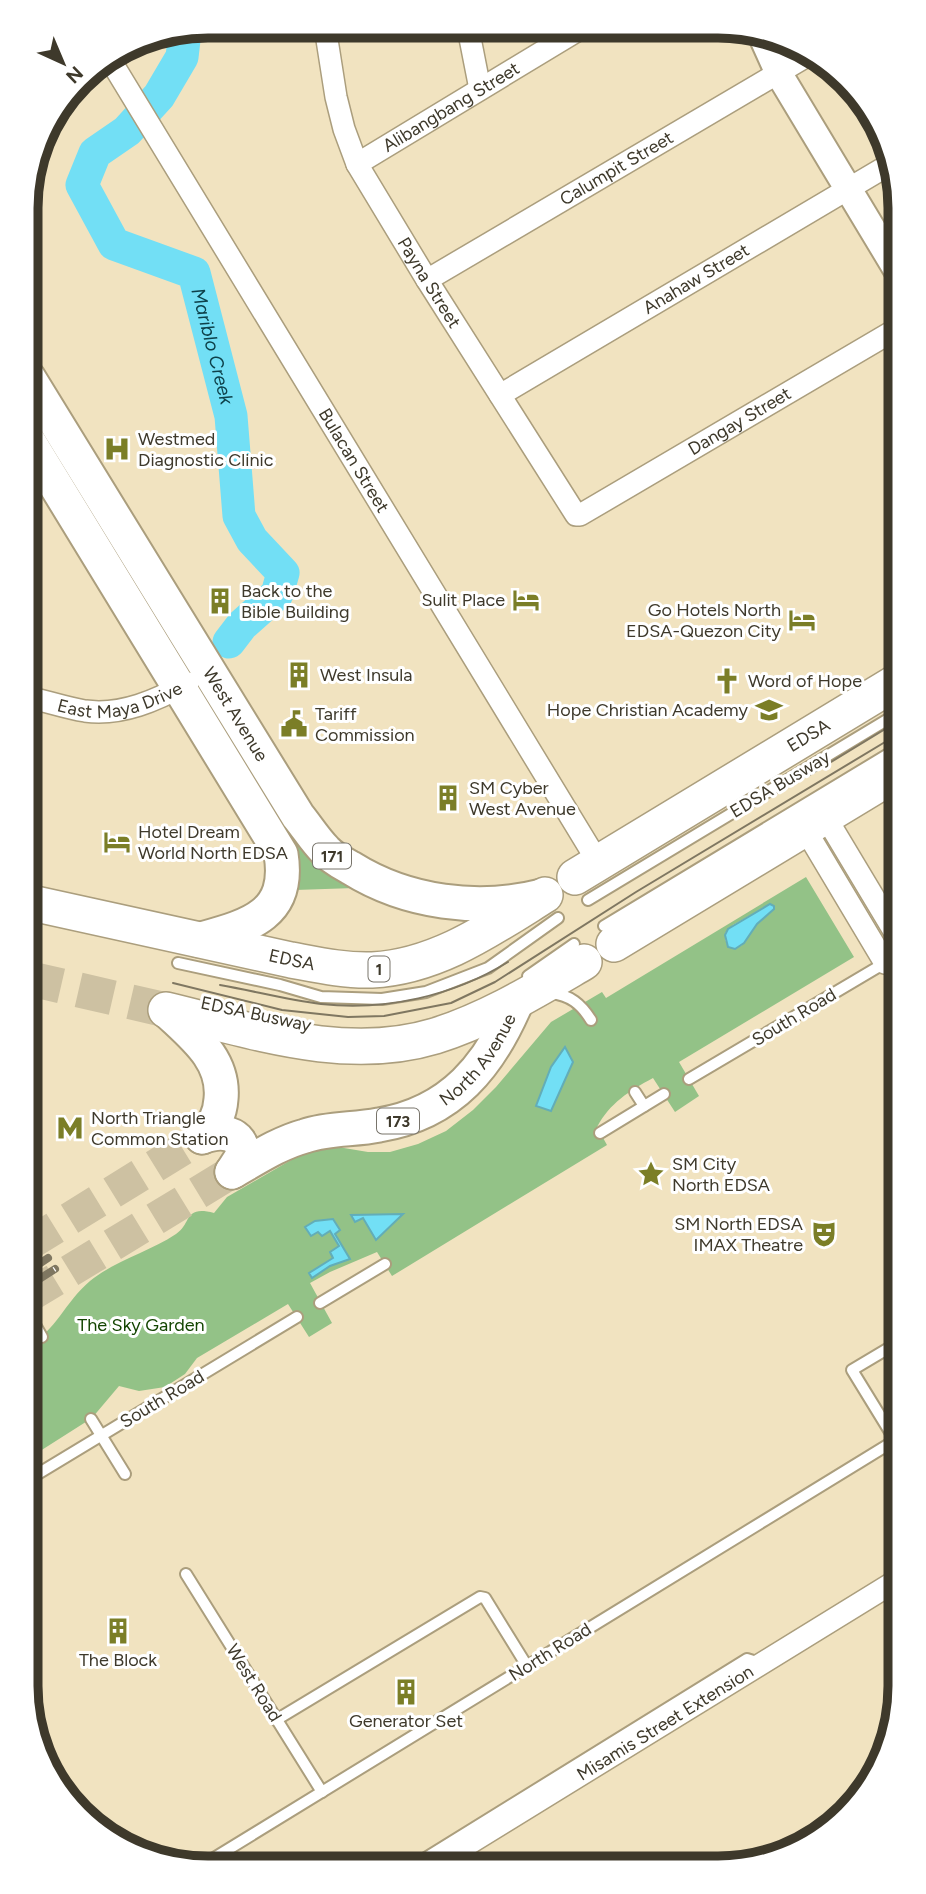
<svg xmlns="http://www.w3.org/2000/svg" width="926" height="1894" viewBox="0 0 926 1894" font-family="Figtree,sans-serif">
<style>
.green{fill:#93c287;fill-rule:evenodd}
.water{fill:#72dff5;stroke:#62adb8;stroke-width:2}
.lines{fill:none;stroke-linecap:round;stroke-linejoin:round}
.river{stroke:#72dff5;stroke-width:33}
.primary-tunnel{stroke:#cdc1a2;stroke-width:33;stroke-dasharray:33 17;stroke-linecap:butt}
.trunk-tunnel{stroke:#cdc1a2;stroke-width:35;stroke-dasharray:35 18;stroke-linecap:butt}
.service-casing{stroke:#ab9e7d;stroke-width:14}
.minor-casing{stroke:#ab9e7d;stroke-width:24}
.tertiary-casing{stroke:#ab9e7d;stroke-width:30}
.primary-casing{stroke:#ab9e7d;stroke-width:37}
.trunk-casing{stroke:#ab9e7d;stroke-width:38}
.service{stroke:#fff;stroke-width:10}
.minor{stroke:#fff;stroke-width:21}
.tertiary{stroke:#fff;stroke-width:26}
.primary{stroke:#fff;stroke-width:33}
.trunk{stroke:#fff;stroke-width:35}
.tram{stroke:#7f7761;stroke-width:2}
.rail-casing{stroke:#7f7761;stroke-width:8}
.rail{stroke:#fff;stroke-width:5;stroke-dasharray:16;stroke-linecap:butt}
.labels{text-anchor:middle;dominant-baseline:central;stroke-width:6;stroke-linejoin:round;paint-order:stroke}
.shield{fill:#fff;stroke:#78746b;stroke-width:2}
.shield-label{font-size:16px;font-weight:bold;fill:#3e392b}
.street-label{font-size:18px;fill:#3e392b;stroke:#fff}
.poi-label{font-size:18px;fill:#3e392b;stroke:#fff;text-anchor:start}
.park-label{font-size:18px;fill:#134501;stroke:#fff}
.water-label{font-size:19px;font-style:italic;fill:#0e414a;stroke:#fff}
.rim{fill:none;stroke:#3e392b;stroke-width:9}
</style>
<rect width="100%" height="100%" fill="#f1e3c0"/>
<g class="green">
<polygon points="295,841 301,841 355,888 295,890 299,867 291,843"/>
<path d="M 806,877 L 854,957 L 679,1062 L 699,1096 L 675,1112 L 653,1078 C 629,1091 610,1103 597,1127 L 607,1145 L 392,1276 L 377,1252 L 330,1272 L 310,1283 L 332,1323 L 309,1337 L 288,1304 L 197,1358 L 185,1374 L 165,1387 L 139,1391 L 119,1386 L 92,1418 L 26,1460 L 27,1347 C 57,1330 64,1303 90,1281 C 116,1260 149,1252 176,1234 C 192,1224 183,1205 214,1213 L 227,1197 L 310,1149 L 332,1146 L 368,1152 L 390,1152 L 418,1144 L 446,1131 L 473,1110 L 496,1087 L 551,1022 L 602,992 L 606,998 ZM 770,904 L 774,909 L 757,924 L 741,946 L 728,947 L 725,939 L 725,933 L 733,925 ZM 573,1062 L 551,1111 L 536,1106 L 551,1067 Z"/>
</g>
<g class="water">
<polygon points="770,904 774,906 774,909 757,924 744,943 735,949 728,947 725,935 728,929"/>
<polygon points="565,1047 573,1062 551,1111 536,1106 551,1067"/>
<polygon points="403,1214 376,1240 363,1218 355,1222 351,1215"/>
<polygon points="333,1219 340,1230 335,1234 350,1259 330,1266 312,1278 309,1273 333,1258 330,1252 339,1246 330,1231 322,1236 318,1232 311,1236 305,1227 315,1221"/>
</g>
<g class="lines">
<path class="river" id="s1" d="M 185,31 L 182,57 L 159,96 L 127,131 L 95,153 L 82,185 L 114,244 L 194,273 L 231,416 L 239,516 L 252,540 L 283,573 L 277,594 L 242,625 L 229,642"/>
<g class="primary-tunnel">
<polyline points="27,1245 202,1137"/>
<polyline points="27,1297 232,1172"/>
</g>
<polyline class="trunk-tunnel" points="27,978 166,1010"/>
<g class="service-casing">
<g id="service">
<polyline points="588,900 900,712"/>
<polyline points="604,926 900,747"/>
<polyline points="178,963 280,985 321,997 382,999 426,992 488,968 558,918"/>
<polyline points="528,976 574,944"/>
<path d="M 551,993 C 570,995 581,1004 591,1020"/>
<polyline points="689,1079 900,954"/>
<polyline points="635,1092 644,1106"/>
<polyline points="600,1133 664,1094"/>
<polyline points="320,1303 385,1264"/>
<polyline points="34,1323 42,1337"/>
<polyline points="91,1419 125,1474"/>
<polyline points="895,1440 852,1370 899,1342"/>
<polyline points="26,1481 297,1317"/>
<polyline points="186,1574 322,1792"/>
<polyline points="276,1720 480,1597 485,1598 527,1666"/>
<polyline points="201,1866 899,1438"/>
<polyline points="411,1867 747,1659 760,1663"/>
</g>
</g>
<g class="minor-casing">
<g id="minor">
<path id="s2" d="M 325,27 L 336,97 L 344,129 L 357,164 L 427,280 L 576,515 L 580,515 L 900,327"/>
<polyline points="468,28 480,89"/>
<path id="s3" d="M 109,58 L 598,862"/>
<path id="s4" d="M 357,164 L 580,29"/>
<path id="s5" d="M 427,280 L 807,56"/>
<path id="s6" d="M 500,395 L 892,163"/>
<path id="s7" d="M 27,697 C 46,701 66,708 85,711 C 122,716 157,700 188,683"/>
<polyline points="825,816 900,941"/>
<polyline points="805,829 885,963"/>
<path id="s8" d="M 431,1867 L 899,1579"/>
</g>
</g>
<g class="tertiary-casing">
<polyline id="tertiary" points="761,34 779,74 900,275"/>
</g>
<g class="primary-casing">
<g id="primary">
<path id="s9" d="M 28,377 L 298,816 C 307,827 315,840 325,850 C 332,858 342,863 351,868 C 407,903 478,912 542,896"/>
<path d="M 28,440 L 281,854 C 291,916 248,926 198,940"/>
<path d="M 166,1010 C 192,1035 225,1059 221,1099 C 220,1115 214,1126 202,1137"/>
<path d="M 202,1137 C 221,1130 242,1131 243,1155 L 232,1172"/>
<path id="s10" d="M 232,1172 C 255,1159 279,1143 305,1136 C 329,1128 354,1130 379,1125 C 452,1113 490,1065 517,1001"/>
</g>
</g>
<g class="trunk-casing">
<g id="trunk">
<path id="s11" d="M 575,877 L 900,680"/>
<path id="s12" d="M 27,902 L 291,960 C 318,965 345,971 372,970 C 437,967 492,928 545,895"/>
<polyline points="614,944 900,771"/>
<path d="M 166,1010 C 254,1031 346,1063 435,1036 C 489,1019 536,990 584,962"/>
</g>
</g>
<use href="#service" class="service"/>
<use href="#minor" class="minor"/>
<use href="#tertiary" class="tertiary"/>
<use href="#primary" class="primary"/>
<use href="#trunk" class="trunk"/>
<g class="tram">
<polyline points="808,776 900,720"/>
<polyline points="173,983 282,1010 348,1017 384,1016 451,1003 495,982 636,892 900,733"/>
<path d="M 220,985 C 254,991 288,1000 321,1004 C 386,1011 453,996 508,962"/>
</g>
<g class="rail-casing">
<g id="rail">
<polyline points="27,1272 48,1258"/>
<polyline points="27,1287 55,1269"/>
</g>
</g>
<use href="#rail" class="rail"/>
</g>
<defs>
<g id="hospital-bare" transform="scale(2.1)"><path d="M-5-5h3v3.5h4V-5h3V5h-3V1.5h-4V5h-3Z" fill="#7b7e27" stroke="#fff" stroke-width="2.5" paint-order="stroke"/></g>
<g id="hotel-bare" transform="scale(2.1)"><path d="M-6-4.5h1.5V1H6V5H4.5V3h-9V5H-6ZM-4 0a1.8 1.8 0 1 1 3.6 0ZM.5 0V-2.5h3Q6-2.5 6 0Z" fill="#7b7e27" stroke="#fff" stroke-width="2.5" paint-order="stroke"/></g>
<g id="building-bare" transform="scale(2.1)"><path d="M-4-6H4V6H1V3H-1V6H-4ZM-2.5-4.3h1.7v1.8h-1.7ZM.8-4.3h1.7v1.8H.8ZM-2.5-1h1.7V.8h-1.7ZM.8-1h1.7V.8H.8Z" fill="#7b7e27" stroke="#fff" stroke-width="2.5" paint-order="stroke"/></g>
<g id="church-bare" transform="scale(2.1)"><path d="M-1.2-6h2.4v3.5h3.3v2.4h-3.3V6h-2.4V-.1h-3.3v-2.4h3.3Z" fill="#7b7e27" stroke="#fff" stroke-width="2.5" paint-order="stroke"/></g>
<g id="school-bare" transform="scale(2.1)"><path d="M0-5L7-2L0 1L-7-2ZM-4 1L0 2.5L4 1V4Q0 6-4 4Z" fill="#7b7e27" stroke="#fff" stroke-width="2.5" paint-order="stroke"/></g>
<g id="civic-bare" transform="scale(2.1)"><path d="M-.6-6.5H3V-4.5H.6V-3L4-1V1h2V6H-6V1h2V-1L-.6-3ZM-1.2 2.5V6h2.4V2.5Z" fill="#7b7e27" stroke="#fff" stroke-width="2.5" paint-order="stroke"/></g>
<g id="metro-bare" transform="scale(2.1)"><path d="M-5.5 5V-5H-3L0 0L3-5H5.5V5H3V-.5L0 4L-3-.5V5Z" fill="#7b7e27" stroke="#fff" stroke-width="2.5" paint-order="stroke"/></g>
<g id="sight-bare" transform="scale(2.1)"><path d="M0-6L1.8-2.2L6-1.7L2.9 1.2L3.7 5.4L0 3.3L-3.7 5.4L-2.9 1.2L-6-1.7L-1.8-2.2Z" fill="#7b7e27" stroke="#fff" stroke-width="2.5" paint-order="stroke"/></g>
<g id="theatre-bare" transform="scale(2.1)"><path d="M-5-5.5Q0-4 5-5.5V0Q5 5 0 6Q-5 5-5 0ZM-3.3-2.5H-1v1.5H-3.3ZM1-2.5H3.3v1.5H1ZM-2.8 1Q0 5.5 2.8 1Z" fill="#7b7e27" stroke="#fff" stroke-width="2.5" paint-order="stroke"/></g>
</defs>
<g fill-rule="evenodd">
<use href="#hospital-bare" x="117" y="449"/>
<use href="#hotel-bare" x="526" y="600"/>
<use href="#building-bare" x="220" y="601"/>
<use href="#hotel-bare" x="802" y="620"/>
<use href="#building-bare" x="299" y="675"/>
<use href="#church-bare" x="727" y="681"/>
<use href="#school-bare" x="769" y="710"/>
<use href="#civic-bare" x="294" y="724"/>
<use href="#building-bare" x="448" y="798"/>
<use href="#hotel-bare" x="117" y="842"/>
<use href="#metro-bare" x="70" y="1128"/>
<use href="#sight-bare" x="651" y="1174"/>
<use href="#theatre-bare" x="824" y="1234"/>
<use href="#building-bare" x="118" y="1631"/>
<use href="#building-bare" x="406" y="1692"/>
</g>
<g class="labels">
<g class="shield">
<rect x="313" y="843.5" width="38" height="25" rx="5"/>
<rect x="368.5" y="956.5" width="21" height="25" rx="5"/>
<rect x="377" y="1108.5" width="42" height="25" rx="5"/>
</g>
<g class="shield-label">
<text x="332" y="856">171</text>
<text x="379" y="969">1</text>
<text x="398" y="1121">173</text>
</g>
<g class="street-label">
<text stroke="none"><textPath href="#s4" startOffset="110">Alibangbang Street</textPath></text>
<text stroke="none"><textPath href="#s5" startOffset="220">Calumpit Street</textPath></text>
<text stroke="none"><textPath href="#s6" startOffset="228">Anahaw Street</textPath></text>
<text stroke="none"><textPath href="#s2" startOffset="280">Payna Street</textPath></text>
<text stroke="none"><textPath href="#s2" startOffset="744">Dangay Street</textPath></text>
<text stroke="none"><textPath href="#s3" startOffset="471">Bulacan Street</textPath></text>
<text stroke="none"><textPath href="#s7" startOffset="96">East Maya Drive</textPath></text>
<text stroke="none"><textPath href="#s9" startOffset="396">West Avenue</textPath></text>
<text stroke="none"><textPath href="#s11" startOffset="273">EDSA</textPath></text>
<text transform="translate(780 784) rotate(-31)">EDSA Busway</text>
<text stroke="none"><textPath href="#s12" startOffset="271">EDSA</textPath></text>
<text transform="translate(256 1014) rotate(12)">EDSA Busway</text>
<text transform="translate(794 1017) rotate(-31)">South Road</text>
<text stroke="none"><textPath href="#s10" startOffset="280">North Avenue</textPath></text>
<text transform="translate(162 1399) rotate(-31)">South Road</text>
<text transform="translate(550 1652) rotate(-32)">North Road</text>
<text transform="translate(254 1683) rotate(58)">West Road</text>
<text stroke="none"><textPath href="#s8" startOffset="275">Misamis Street Extension</textPath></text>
</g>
<g class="poi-label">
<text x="138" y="439">Westmed<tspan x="138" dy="21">Diagnostic Clinic</tspan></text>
<text x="241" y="591">Back to the<tspan x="241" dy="21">Bible Building</tspan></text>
<text x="505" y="600" text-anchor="end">Sulit Place</text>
<text x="781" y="610" text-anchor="end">Go Hotels North<tspan x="781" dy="21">EDSA-Quezon City</tspan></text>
<text x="320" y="675">West Insula</text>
<text x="748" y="681">Word of Hope</text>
<text x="748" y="710" text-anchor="end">Hope Christian Academy</text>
<text x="315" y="714">Tariff<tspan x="315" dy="21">Commission</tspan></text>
<text x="469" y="788">SM Cyber<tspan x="469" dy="21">West Avenue</tspan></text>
<text x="138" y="832">Hotel Dream<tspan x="138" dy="21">World North EDSA</tspan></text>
<text x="91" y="1118">North Triangle<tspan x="91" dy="21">Common Station</tspan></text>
<text x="672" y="1164">SM City<tspan x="672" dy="21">North EDSA</tspan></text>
<text x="803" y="1224" text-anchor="end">SM North EDSA<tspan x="803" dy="21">IMAX Theatre</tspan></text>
<text x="118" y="1660" text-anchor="middle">The Block</text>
<text x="406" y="1721" text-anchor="middle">Generator Set</text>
</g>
<g class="park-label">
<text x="141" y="1325">The Sky Garden</text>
</g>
<g class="water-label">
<text stroke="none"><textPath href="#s1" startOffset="420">Mariblo Creek</textPath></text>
</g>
</g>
<path d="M0 0H926V1894H0ZM208 38H718A170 170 0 0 1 888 208V1686A170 170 0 0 1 718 1856H208A170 170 0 0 1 38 1686V208A170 170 0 0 1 208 38Z" fill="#fff" fill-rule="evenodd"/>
<path class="rim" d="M208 38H718A170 170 0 0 1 888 208V1686A170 170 0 0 1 718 1856H208A170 170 0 0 1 38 1686V208A170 170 0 0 1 208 38Z"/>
<g transform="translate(63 63) rotate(136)" stroke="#ffffff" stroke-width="5" paint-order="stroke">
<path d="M0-5L12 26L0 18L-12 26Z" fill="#3e392b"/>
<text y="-10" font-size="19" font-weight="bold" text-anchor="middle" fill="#3e392b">N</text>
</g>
</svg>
